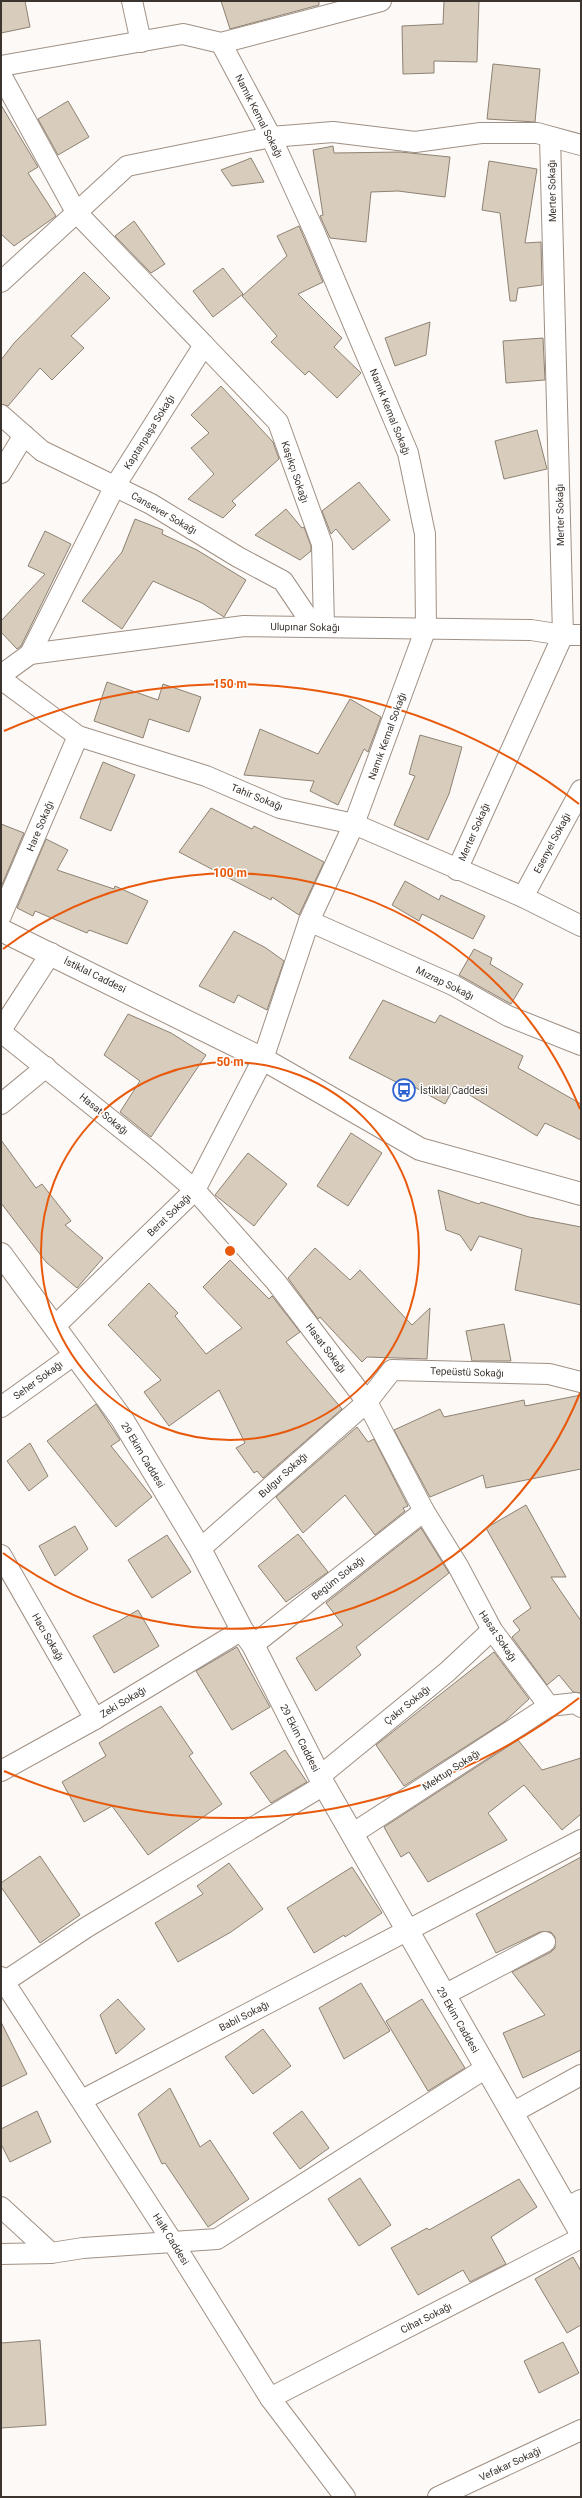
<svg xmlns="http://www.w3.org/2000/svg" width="582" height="2498" viewBox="0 0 582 2498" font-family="Roboto,sans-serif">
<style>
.building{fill:#d8ccbc;stroke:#8d8273}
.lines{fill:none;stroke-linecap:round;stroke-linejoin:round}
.minor-casing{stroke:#a09084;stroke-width:22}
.tertiary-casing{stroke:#a09084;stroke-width:24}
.minor{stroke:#fff;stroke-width:20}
.tertiary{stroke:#fff;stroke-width:22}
.ring{fill:none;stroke:#e8590c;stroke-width:2}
.labels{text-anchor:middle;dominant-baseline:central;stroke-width:3;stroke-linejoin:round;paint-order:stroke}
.street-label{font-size:10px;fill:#3b342f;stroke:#fff}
.poi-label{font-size:10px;fill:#3b342f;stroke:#fff;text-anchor:start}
.centre{fill:#e8590c;stroke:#fff;stroke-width:2}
.ring-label{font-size:12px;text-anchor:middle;font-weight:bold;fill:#e8590c;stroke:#fff;stroke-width:3;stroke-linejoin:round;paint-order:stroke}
</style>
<rect width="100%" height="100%" fill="#fcf9f6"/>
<g class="building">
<polygon points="1,1 25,1 30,27 1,33"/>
<polygon points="221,1 319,1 319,5 230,29"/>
<polygon points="444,1 479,1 477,62 434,61 434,73 403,74 402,26 443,24"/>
<polygon points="493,64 540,69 535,122 487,119"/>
<polygon points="68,101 89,137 58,155 38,119"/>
<polygon points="1,105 38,167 28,173 56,216 14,246 1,234"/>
<polygon points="333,146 334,153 400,152 450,157 445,197 398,191 371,192 366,242 330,238 320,216 323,215 313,150"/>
<polygon points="251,158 264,182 232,186 221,170"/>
<polygon points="489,161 537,169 525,243 541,242 542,285 518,288 516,301 510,301 500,213 482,210"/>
<polygon points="134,221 165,264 151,273 115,236"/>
<polygon points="299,226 323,282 298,294 342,338 334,347 361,373 337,398 309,371 305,375 271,342 277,336 242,296 287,256 277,236"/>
<polygon points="223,268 243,294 213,317 193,291"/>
<polygon points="84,272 110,298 71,336 84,348 52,380 40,368 8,406 1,404 1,360 14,343"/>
<polygon points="430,322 426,355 395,366 385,338"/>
<polygon points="543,338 545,380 506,383 503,341"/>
<polygon points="221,386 273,442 279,459 232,501 236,505 223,518 188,499 214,474 191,448 209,433 191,415"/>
<polygon points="537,430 547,469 504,479 495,441"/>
<polygon points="359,482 390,520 353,550 336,529 331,534 322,511"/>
<polygon points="286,509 302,528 304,527 311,546 311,551 300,560 255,535"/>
<polygon points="135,519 163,530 162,534 197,550 246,580 224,617 202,603 153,581 122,629 82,601 122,552"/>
<polygon points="45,531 71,544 21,646 17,649 1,632 1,621 45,574 28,566"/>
<polygon points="107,682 158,700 163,684 201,697 189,732 149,719 143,738 94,721"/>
<polygon points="350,699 381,717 368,752 364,749 338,805 310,791 314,781 244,775 260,729 318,754"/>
<polygon points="420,735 462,747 449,794 428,840 394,825 415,776 409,774"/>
<polygon points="103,762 135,775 111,831 80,818"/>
<polygon points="211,808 252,829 254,826 324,862 299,915 272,897 271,900 179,852"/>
<polygon points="1,824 24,833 1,887"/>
<polygon points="46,839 68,850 57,870 114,889 115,886 148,901 127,944 89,930 87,933 35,911 33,916 17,908"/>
<polygon points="405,881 439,900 441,895 485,916 473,939 422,914 419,921 392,905"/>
<polygon points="234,931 266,948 284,961 267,1010 238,995 234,1003 199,986"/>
<polygon points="474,949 492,958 490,964 523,984 511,1004 459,975"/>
<polygon points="383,1000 435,1023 440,1015 523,1056 518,1068 581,1104 581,1140 545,1123 537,1136 455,1086 445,1104 400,1079 398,1083 349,1058"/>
<polygon points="128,1014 171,1033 206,1055 151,1137 120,1112 140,1081 104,1055"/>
<polygon points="351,1133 382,1153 348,1206 317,1186"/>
<polygon points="1,1140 36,1188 42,1184 71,1221 65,1225 103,1258 77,1288 46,1262 1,1203"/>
<polygon points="248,1153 287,1184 254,1226 215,1195"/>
<polygon points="438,1190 479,1204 481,1202 529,1217 581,1227 581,1305 515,1290 522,1249 479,1236 471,1251 460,1235 446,1230"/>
<polygon points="315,1248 350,1280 360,1270 412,1325 430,1308 427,1359 367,1357 362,1362 320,1317 318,1319 288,1278"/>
<polygon points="230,1260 269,1299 272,1296 300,1332 286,1342 342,1409 263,1478 257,1471 254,1473 236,1448 245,1443 219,1390 169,1426 144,1392 161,1380 108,1325 149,1283 178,1313 175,1316 206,1354 242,1328 203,1287"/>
<polygon points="504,1324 511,1361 472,1361 466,1331"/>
<polygon points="581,1395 581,1469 486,1488 483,1475 430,1497 394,1430 440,1409 444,1417 524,1400 525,1406"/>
<polygon points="96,1404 120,1440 111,1446 152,1497 116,1527 47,1441"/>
<polygon points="357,1427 368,1442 374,1439 408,1506 403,1508 405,1511 375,1535 345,1495 303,1533 276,1497"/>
<polygon points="30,1443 48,1476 29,1491 7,1461"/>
<polygon points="526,1505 566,1577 551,1577 581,1621 581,1693 573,1692 559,1675 547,1685 512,1637 520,1630 513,1621 531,1608 486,1528"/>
<polygon points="75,1526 88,1549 55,1576 39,1546"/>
<polygon points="421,1528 449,1573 356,1647 361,1655 316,1691 296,1658 343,1625 326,1603"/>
<polygon points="298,1534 328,1572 286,1602 258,1566"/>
<polygon points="167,1535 191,1572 152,1598 128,1560"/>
<polygon points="138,1610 159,1646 114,1673 93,1636"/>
<polygon points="237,1647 270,1707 232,1730 196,1671"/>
<polygon points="494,1652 529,1699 504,1722 404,1786 376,1745"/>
<polygon points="161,1706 193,1753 189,1756 222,1804 148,1855 112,1806 84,1822 62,1782 106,1756 99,1743"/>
<polygon points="518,1740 542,1770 581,1758 581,1814 562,1830 524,1785 488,1813 507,1840 428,1882 409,1852 401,1857 384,1827"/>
<polygon points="285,1750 307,1782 271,1803 250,1773"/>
<polygon points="40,1856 80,1915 40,1943 1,1887 1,1883"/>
<polygon points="581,1857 581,2050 523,2078 503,2033 545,2015 512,1972 551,1952 555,1948 555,1937 551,1932 540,1932 496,1953 476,1914"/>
<polygon points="229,1863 263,1909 231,1932 178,1962 155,1923 203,1894 197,1886"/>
<polygon points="352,1867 382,1913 345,1937 344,1935 314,1953 287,1908"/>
<polygon points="361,1983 390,2031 344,2059 319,2008"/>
<polygon points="118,1999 145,2029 116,2054 100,2015"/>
<polygon points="422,1999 465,2068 428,2091 386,2021"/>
<polygon points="1,2022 27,2074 1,2087"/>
<polygon points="263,2029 291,2066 253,2094 225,2057"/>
<polygon points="170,2088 200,2147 210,2140 249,2199 208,2227 165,2163 162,2164 138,2114"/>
<polygon points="37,2111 51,2142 10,2162 1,2144 1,2129"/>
<polygon points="302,2111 329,2148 300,2169 273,2133"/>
<polygon points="360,2178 391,2225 359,2246 328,2199"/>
<polygon points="519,2179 537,2207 491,2237 506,2264 470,2282 463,2270 418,2295 391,2248 427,2228 429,2230"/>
<polygon points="573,2257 581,2271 581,2325 567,2333 535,2279"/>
<polygon points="40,2340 46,2425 1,2428 1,2343"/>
<polygon points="563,2342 579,2373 539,2393 524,2361"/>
</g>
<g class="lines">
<g class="minor-casing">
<g id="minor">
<polyline points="132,1 141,42"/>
<polyline points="1,66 183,34 221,43 381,1"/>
<polyline points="1,75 76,212 204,345 115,486 30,654 1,675"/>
<polyline points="1,282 127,166 271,137 333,132 415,142 481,133 537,133 581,145"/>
<polyline points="204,345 278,422 322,544 324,627"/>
<polyline points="1,415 42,451 151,504 238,557 283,581 314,627"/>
<polyline points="1,473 24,435"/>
<polyline points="30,654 244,626 531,630 563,635 581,635"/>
<polyline points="1,679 78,736 206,776 280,808 354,824 523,897 581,926"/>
<polyline points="457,870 563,635 550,137"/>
<polyline points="523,897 581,790"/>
<polyline points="1,916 78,736"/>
<polyline points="309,921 453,985 508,1016 581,1045"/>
<polyline points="1,1030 51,953"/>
<polyline points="1,1032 152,1153 195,1190 276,1282 367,1402 424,1511 458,1566 492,1630 549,1706 576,1703 581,1707"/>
<polyline points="1,1104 46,1067"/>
<polyline points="55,1326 195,1190 263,1059 309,921 354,824 426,628 425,534 408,453 314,231 271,137 221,43"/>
<polyline points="1,1407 75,1354"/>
<polyline points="200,1549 367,1402 392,1370 549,1374 581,1382"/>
<polyline points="1,1555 95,1719"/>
<polyline points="253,1645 424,1511"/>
<polyline points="1,1771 95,1719 242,1630"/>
<polyline points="320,1776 447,1672 492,1630"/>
<polyline points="352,1834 549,1706"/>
<polyline points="1,1977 174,2244 270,2398 345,2497"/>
<polyline points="4,1982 87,1927 324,1785"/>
<polyline points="444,1995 545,1942"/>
<polyline points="82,2100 581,1840"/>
<polyline points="512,2113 581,2075"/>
<polyline points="1,2207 51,2253"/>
<polyline points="567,2207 581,2200"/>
<polyline points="1,2254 51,2253 83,2248 217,2239 486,2068"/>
<polyline points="270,2398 581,2238"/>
<polyline points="438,2497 581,2430"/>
</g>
</g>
<g class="tertiary-casing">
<g id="tertiary">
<polyline points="1,930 263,1059 420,1149 581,1194"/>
<polyline points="1,1254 122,1419 200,1549 242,1630 253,1645 324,1785 581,2233"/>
</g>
</g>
<use href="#minor" class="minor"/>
<use href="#tertiary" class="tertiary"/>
</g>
<g class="ring">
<circle cx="230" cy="1251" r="189"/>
<path d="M580 1393A378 378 0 0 1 3 1553M3 949A378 378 0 0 1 580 1109"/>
<path d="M579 1698A567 567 0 0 1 4 1771M4 731A567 567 0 0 1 579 804"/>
</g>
<defs>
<g id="bus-ring" transform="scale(1.15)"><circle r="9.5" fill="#fff" stroke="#2b62d0" stroke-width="1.5"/><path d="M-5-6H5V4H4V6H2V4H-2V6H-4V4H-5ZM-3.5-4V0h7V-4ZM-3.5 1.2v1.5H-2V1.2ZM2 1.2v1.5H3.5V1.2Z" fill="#2b62d0"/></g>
</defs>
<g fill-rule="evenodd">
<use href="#bus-ring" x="404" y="1090"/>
</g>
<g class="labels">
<g class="street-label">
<text transform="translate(259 116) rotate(63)">Namık Kemal Sokağı</text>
<text transform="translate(552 191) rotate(-91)">Merter Sokağı</text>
<text transform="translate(390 412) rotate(68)">Namık Kemal Sokağı</text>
<text transform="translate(149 432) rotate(-58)">Kaptanpaşa Sokağı</text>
<text transform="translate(295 472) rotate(71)">Kaşıkçı Sokağı</text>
<text transform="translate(164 513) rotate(30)">Cansever Sokağı</text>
<text transform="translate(560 515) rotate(-91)">Merter Sokağı</text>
<text transform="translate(305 627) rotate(1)">Ulupınar Sokağı</text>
<text transform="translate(387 736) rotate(-70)">Namık Kemal Sokağı</text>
<text transform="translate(257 797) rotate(22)">Tahir Sokağı</text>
<text transform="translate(40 826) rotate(-67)">Hare Sokağı</text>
<text transform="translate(474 832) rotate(-66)">Merter Sokağı</text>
<text transform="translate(552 843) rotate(-62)">Esenyel Sokağı</text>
<text transform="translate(95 975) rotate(26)">İstiklal Caddesi</text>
<text transform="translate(445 983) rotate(26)">Mızrap Sokağı</text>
<text transform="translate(104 1114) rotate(39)">Hasat Sokağı</text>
<text transform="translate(169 1215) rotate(-44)">Berat Sokağı</text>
<text transform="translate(326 1348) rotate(53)">Hasat Sokağı</text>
<text transform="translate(467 1372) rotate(2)">Tepeüstü Sokağı</text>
<text transform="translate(38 1380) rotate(-36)">Seher Sokağı</text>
<text transform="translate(143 1455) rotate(59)">29 Ekim Caddesi</text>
<text transform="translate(283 1475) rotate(-42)">Bulgur Sokağı</text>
<text transform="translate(338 1578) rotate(-38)">Begüm Sokağı</text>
<text transform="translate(498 1636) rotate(56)">Hasat Sokağı</text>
<text transform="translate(48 1637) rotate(60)">Hacı Sokağı</text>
<text transform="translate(123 1702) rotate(-31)">Zeki Sokağı</text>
<text transform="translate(407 1705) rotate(-39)">Çakır Sokağı</text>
<text transform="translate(300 1738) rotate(63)">29 Ekim Caddesi</text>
<text transform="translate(451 1770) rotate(-33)">Mektup Sokağı</text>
<text transform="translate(244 2016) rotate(-27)">Babil Sokağı</text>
<text transform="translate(458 2020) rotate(60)">29 Ekim Caddesi</text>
<text transform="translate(171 2239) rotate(58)">Halk Caddesi</text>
<text transform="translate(426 2318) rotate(-27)">Cihat Sokağı</text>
<text transform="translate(510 2464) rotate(-25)">Vefakar Sokaği</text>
</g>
<g class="poi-label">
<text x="420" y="1090">İstiklal Caddesi</text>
</g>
</g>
<circle cx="230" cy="1251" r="6" class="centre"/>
<g class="ring-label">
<text x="230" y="688">150 m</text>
<text x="230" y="877">100 m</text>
<text x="230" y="1066">50 m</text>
</g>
<rect width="582" height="2498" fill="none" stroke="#3b342f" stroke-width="4"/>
</svg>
